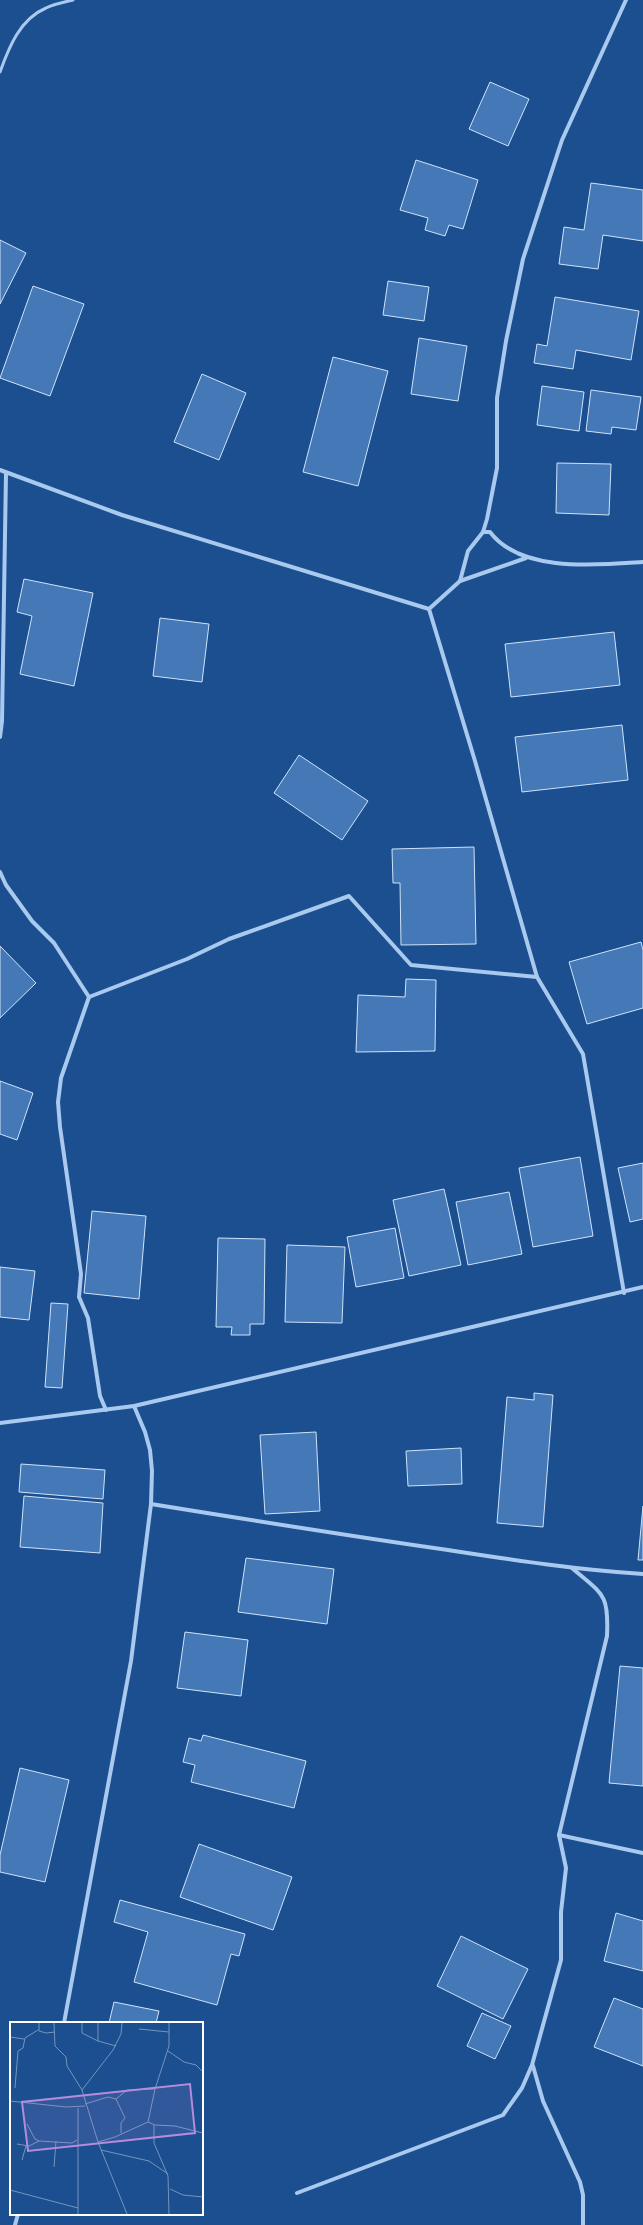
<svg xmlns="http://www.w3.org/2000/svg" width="643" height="2225" viewBox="0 0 643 2225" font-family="Montserrat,sans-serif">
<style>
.building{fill:#4478b7;stroke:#cfe3fa}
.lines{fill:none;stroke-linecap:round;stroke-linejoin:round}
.lane{stroke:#a9c9ee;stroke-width:3}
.street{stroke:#a9c9ee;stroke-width:4}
.inset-road{fill:none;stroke:#7695bc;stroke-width:1}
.view{fill:#b68bdc;fill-opacity:0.15;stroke:#b68bdc;stroke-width:2}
.inset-edge{fill:none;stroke:#fff;stroke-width:2}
</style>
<rect width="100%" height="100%" fill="#1b4f8f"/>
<g class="building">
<polygon points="490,82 529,99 508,146 469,129"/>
<polygon points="416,160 478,180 463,229 449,225 445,236 425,230 428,218 400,210"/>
<polygon points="591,183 643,190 643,241 603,235 598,269 559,264 564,227 584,230"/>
<polygon points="0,240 26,253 0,304"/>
<polygon points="388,281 429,287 424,321 383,315"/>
<polygon points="33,286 84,304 50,396 0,378"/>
<polygon points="555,297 639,311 631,360 576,350 573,369 534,363 537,344 547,346"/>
<polygon points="419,338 467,346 458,401 411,394"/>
<polygon points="333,357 388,371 358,486 303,472"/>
<polygon points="202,374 246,393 219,460 174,442"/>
<polygon points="542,386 584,392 579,431 537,425"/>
<polygon points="591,390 641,397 636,430 612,427 611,434 586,431"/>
<polygon points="557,463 611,464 609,515 556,513"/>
<polygon points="24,579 93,593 74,686 20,674 32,616 17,612"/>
<polygon points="160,618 209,624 202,682 153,676"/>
<polygon points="614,632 620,685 511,697 505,644"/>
<polygon points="622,725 628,780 522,792 515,737"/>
<polygon points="299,755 368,801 342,840 274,793"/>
<polygon points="474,847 476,944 401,945 400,883 393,883 392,849"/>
<polygon points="641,942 643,950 643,1008 587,1024 569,962"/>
<polygon points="0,946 36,983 0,1018"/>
<polygon points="406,979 436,980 435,1051 356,1052 358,995 405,997"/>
<polygon points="0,1081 33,1093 17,1140 0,1134"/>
<polygon points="580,1157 593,1236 533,1247 519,1168"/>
<polygon points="643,1163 643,1219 630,1222 618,1168"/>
<polygon points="444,1189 461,1265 409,1276 393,1200"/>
<polygon points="509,1192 522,1254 468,1265 456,1202"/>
<polygon points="92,1211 146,1216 139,1299 84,1293"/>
<polygon points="395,1228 404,1278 356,1287 347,1237"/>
<polygon points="218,1238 265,1239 264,1324 250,1324 250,1335 231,1335 232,1327 216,1327"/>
<polygon points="287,1245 345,1247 342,1323 285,1322"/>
<polygon points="0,1267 35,1271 29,1320 0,1317"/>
<polygon points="51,1303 68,1304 62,1388 45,1387"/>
<polygon points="534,1393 553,1395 543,1527 497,1523 507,1397 534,1400"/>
<polygon points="316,1432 320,1511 265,1514 260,1435"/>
<polygon points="461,1448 462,1484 408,1486 406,1451"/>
<polygon points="21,1464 105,1470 103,1499 19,1492"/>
<polygon points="24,1496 103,1503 100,1553 20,1547"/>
<polygon points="643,1506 643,1560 638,1560"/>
<polygon points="246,1558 334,1569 327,1624 238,1612"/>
<polygon points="185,1632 248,1640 241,1696 177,1688"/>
<polygon points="620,1666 643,1668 643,1786 609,1783"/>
<polygon points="203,1735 306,1761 294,1808 191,1782 195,1765 183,1762 189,1738 201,1741"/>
<polygon points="20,1768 69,1780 45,1882 0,1872 0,1855"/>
<polygon points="199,1844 292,1877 273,1930 180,1897"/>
<polygon points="120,1900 245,1934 239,1956 231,1954 217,2005 134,1982 148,1932 114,1922"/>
<polygon points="616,1913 643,1921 643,1971 604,1961"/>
<polygon points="461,1936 528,1969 503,2019 437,1986"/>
<polygon points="614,1998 643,2009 643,2066 594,2047"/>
<polygon points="114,2002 159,2011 156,2023 109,2023"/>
<polygon points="482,2013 511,2026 495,2059 467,2046"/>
</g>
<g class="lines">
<path class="lane" d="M 0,72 C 9,47 20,19 46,8 C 54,4 64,2 73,0"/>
<g class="street">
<polyline points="0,470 122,515 429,609"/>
<path d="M 483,532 L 490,532 C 521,573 597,565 643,562"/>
<polyline points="460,581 526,558"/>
<polyline points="0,737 2,721 6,473"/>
<polyline points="0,872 6,885 32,921 54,943 89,997"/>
<polyline points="624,1293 583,1054 537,977 475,761 429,609 460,581 468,551 483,532 487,519 497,468 497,398 506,341 523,259 562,140 626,0"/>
<polyline points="106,1410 100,1396 88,1318 79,1297 81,1274 60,1127 58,1102 61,1078 89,997 187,959 229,939 349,896 411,965 537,977"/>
<polyline points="0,1423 134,1406 643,1287"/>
<path d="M 151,1504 C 250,1520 349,1536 448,1550 C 513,1560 577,1570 643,1574"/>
<polyline points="559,1835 643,1853"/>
<polyline points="64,2023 131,1661 151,1504 152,1471 150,1450 145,1432 134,1406"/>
<polyline points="533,2066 543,2101 580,2182 583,2195 583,2225"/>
<path d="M 297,2193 L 503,2115 L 522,2088 L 532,2065 L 561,1960 L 561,1912 L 566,1868 L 559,1835 L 607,1636 C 609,1593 603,1595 572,1568"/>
<polyline points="15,2225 18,2214"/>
</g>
</g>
<g transform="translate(10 2022)">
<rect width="193" height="193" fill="#1b4f8f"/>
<path class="inset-road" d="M 29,1 L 29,9 L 36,11 L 45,10M 44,1 L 45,24 L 56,35 L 57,44 L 72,68 L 88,120 L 117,192M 72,1 L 72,11 L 88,19M 88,1 L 88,19 L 106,24M 129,7 L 159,10M 0,15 L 14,17M 158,29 L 174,40 L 186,43 L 193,50M 5,66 L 8,29 L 13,26 L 15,16 L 28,8M 72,68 L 103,28 L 111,12 L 112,1M 106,77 L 117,68 L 145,67M 0,79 L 56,85 L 75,84M 75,82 L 98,75 L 106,77 L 115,96 L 111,101 L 111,111M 138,100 L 145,67 L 159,24 L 159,1M 17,102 L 25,117 L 29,119 L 62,121 L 67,118M 144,103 L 144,121 L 158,154 L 159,192M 88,120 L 105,115 L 138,100 L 145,103 L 165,104 L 193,111M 7,122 L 19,124 L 29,119M 91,128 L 139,139 L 158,152M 12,138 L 16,124M 44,145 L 46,119M 160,167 L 173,173 L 193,175M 0,168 L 68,186M 68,192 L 68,86"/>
<path class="view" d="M 180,62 L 185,111 L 18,129 L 12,80 Z"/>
<rect width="193" height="193" class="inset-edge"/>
</g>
</svg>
